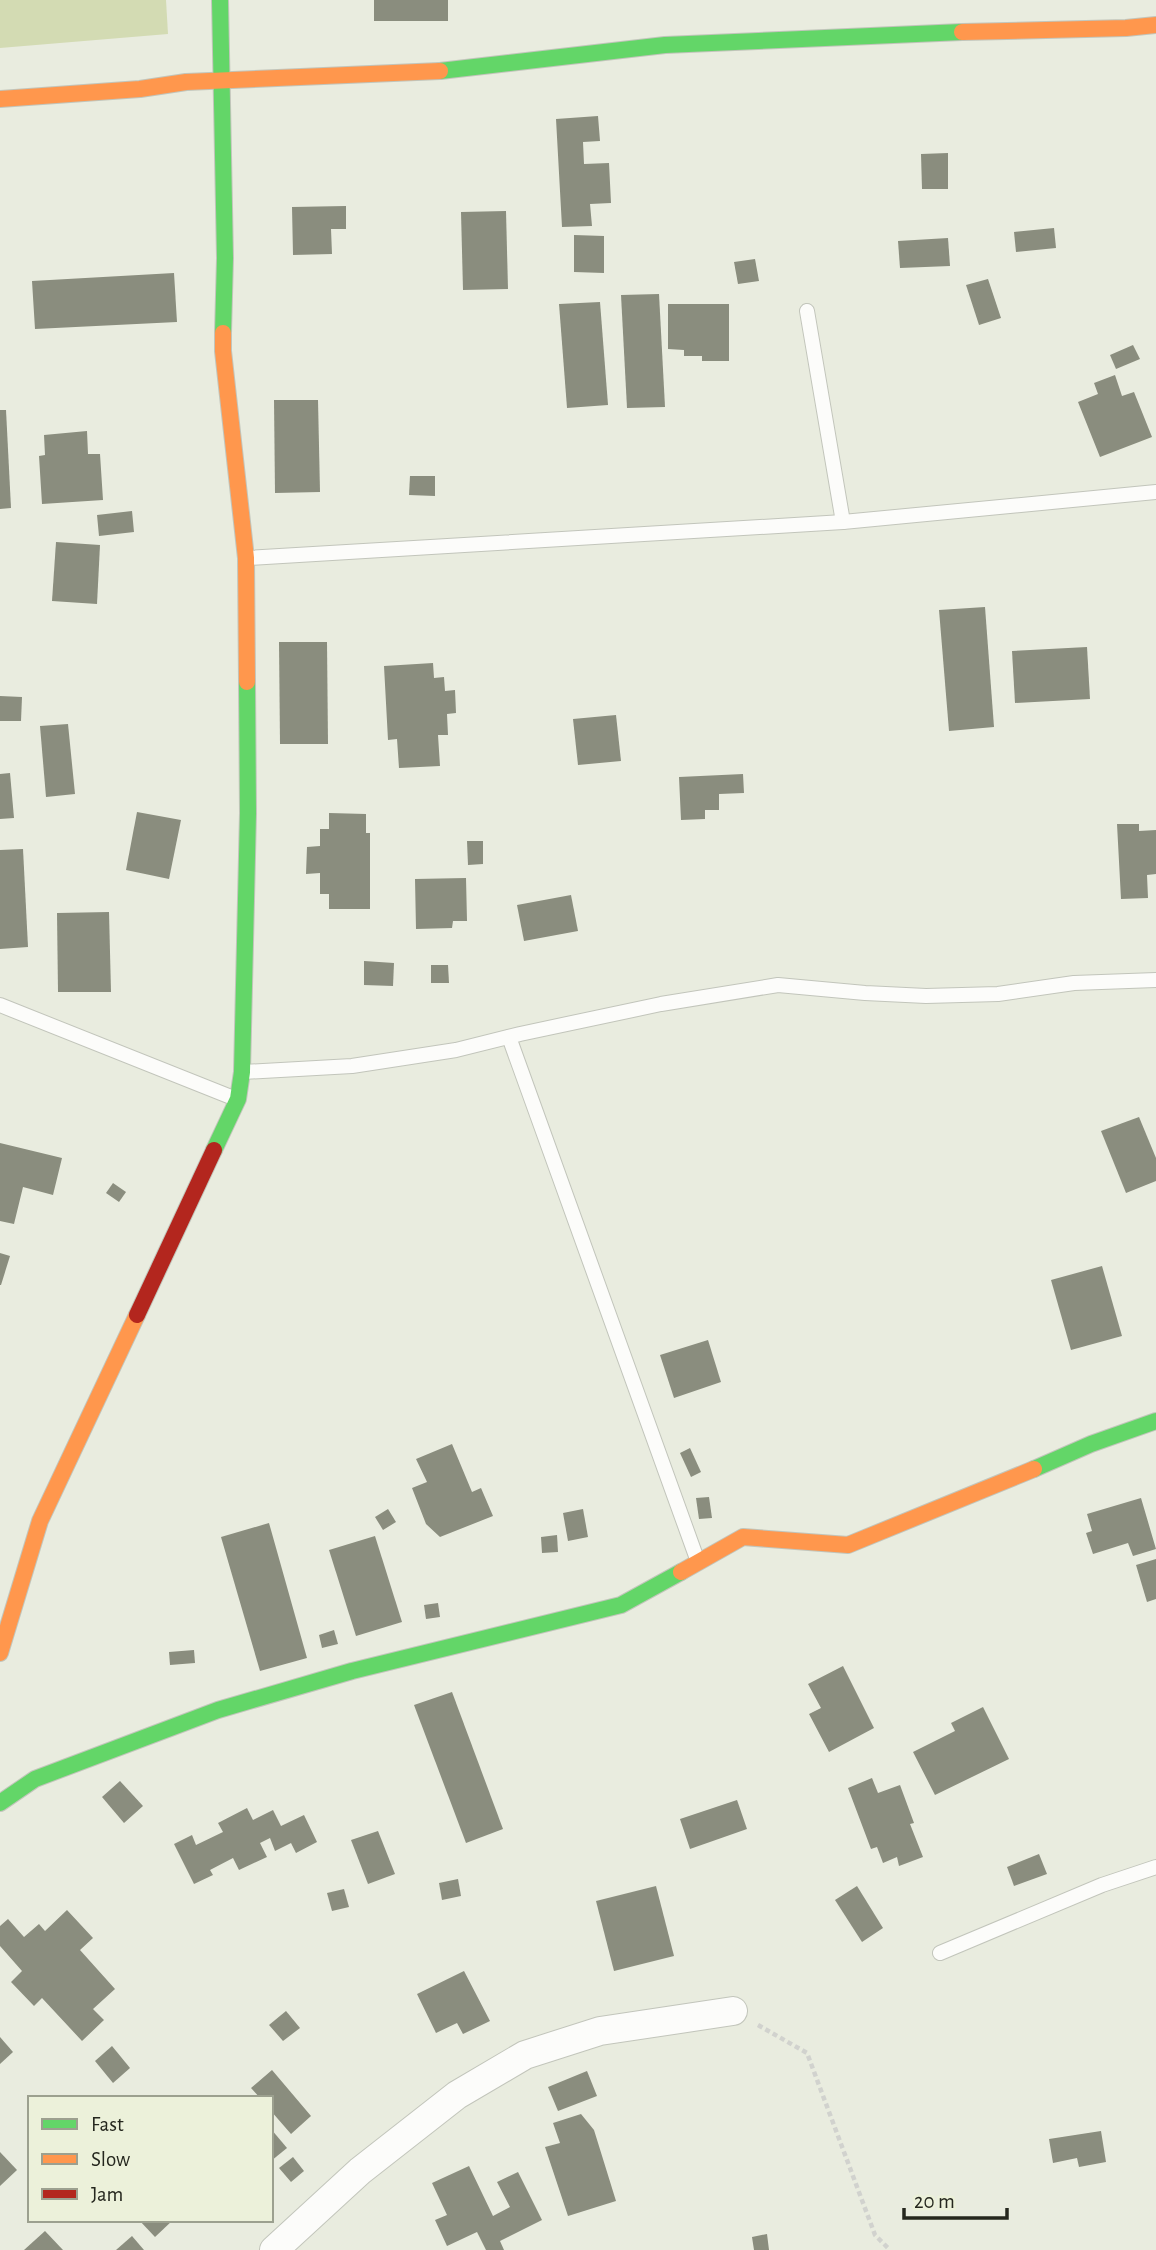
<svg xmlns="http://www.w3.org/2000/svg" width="1156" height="2250" viewBox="0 0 1156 2250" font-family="'Alegreya Sans',sans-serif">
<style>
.green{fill:#d3dbb3}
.building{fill:#8a8d7e}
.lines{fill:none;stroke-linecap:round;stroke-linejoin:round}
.lane-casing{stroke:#c2c5bb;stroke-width:16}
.street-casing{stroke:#c2c5bb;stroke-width:30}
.fast-casing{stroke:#c2c5bb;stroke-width:18}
.slow-casing{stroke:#c2c5bb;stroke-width:18}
.jam-casing{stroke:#c2c5bb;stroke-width:18}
.path{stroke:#d1d2ce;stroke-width:4.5;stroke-dasharray:5 3.5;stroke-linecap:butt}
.lane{stroke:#fcfcfa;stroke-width:14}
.street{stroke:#fcfcfa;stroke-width:28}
.fast{stroke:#63d668;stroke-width:16}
.slow{stroke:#ff974d;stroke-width:16}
.jam{stroke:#b3261e;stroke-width:16}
</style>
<rect width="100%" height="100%" fill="#e9ecdf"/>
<polygon class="green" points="0,0 166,0 168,34 0,48"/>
<g class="building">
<rect x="374" y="0" width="74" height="21"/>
<polygon points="598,116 600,141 583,142 584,164 609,163 611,203 590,204 592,226 562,227 556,119"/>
<polygon points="948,153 948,189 922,189 921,154"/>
<polygon points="346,206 346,229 331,229 332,254 293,255 292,207"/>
<polygon points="506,211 508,289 463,290 461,212"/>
<polygon points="1054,228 1056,248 1016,252 1014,232"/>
<polygon points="574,235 604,236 604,273 574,272"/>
<polygon points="948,238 950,266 900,268 898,241"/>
<polygon points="755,259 759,281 738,284 734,262"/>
<polygon points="174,273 177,322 35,329 32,281"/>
<polygon points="988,279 1001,318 979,325 966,285"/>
<polygon points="659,294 665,407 627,408 621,295"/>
<polygon points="600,302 608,405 567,408 559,304"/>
<polygon points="668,304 729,304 729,361 702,361 702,356 684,356 684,350 668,349"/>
<polygon points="1133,345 1140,359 1116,369 1110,355"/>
<polygon points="1115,375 1122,396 1134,392 1152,437 1100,457 1078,402 1098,394 1094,383"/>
<polygon points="274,400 318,400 320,492 275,493"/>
<polygon points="0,410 6,410 11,508 0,509"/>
<polygon points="87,431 88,454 100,454 103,500 42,504 39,456 45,455 44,435"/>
<polygon points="410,476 435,476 435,496 409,495"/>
<polygon points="132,511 134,532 99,536 97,515"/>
<polygon points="56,542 100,545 97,604 52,601"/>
<polygon points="985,607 994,727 949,731 939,610"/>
<polygon points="279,642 327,642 328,744 280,744"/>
<polygon points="1087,647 1090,699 1015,703 1012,651"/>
<polygon points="433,663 434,678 444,677 445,691 455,690 456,713 447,714 448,735 438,735 440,766 399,768 397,739 388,740 384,666"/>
<polygon points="0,696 22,697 21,721 0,721"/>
<polygon points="616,715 621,761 578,765 573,719"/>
<polygon points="68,724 75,794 46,797 40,726"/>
<polygon points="10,773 14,818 0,819 0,774"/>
<polygon points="743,774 744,793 719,794 719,810 705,810 705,819 681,820 679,777"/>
<polygon points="137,812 181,820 169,879 126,870"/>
<polygon points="329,813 366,814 366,833 370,833 370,909 329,909 329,894 320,894 320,873 306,874 307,847 320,846 320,829 329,829"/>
<polygon points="1117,824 1139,824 1139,831 1156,830 1156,874 1147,875 1148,898 1121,899"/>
<polygon points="467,841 483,841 483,864 468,865"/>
<polygon points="23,849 28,947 0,949 0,850"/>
<polygon points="466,878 467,921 453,921 452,928 416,929 415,879"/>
<polygon points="571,895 578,931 524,941 517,905"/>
<polygon points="109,912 111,992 58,992 57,913"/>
<polygon points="364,961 394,963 393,986 364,985"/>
<polygon points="431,965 448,965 449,983 431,983"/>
<polygon points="1139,1117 1156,1158 1156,1181 1126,1193 1101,1131"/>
<polygon points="0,1143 62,1158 53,1195 23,1187 14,1224 0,1221"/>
<polygon points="113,1183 126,1192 119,1202 106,1193"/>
<polygon points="0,1253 10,1256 1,1285 0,1285"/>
<polygon points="1102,1266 1122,1336 1071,1350 1051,1280"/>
<polygon points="708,1340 721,1382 674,1398 660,1355"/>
<polygon points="452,1444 472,1492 481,1488 493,1516 440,1537 426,1524 412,1488 427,1482 416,1459"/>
<polygon points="690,1448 701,1472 691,1477 680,1453"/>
<polygon points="709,1497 712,1518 699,1519 696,1498"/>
<polygon points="1141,1498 1156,1549 1133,1556 1128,1543 1093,1554 1086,1533 1092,1531 1087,1514"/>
<polygon points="388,1509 396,1522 383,1530 375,1517"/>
<polygon points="583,1509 588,1537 568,1541 563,1513"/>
<polygon points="269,1523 307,1658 260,1671 221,1537"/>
<polygon points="557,1535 558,1552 542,1553 541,1537"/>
<polygon points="375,1536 402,1622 356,1636 329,1550"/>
<polygon points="1156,1559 1156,1599 1147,1602 1136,1565"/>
<polygon points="438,1603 440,1617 426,1619 424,1605"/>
<polygon points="334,1630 338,1644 322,1648 319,1635"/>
<polygon points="194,1650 195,1663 170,1665 169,1652"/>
<polygon points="843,1666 874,1728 829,1752 809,1714 821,1708 808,1684"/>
<polygon points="452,1692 503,1829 466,1843 414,1705"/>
<polygon points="983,1707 1009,1759 935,1795 913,1752 955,1731 951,1723"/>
<polygon points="872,1778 878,1793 900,1785 914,1823 910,1824 923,1857 899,1866 897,1857 883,1863 877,1847 871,1849 848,1788"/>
<polygon points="120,1781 143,1806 124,1823 102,1797"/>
<polygon points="737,1800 747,1829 690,1849 680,1819"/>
<polygon points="247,1808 253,1820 273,1810 281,1826 304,1815 317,1842 296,1853 291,1843 275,1851 270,1838 260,1843 267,1857 239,1870 233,1858 210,1870 213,1875 194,1884 174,1844 192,1835 196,1845 223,1832 218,1823"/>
<polygon points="378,1831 395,1874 368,1884 351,1840"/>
<polygon points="1039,1854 1047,1874 1014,1886 1007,1867"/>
<polygon points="458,1879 461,1896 442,1900 439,1883"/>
<polygon points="656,1886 674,1956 614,1971 596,1901"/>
<polygon points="857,1886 883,1928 862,1942 835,1900"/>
<polygon points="344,1889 349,1907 332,1911 327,1893"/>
<polygon points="67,1910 93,1938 80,1950 115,1989 93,2009 104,2020 82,2041 42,1998 34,2006 11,1982 22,1971 0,1946 0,1926 8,1919 24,1937 39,1924 45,1931"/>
<polygon points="464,1971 490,2021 463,2034 457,2023 436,2033 417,1994"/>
<polygon points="286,2011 300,2028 283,2041 269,2025"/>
<polygon points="0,2037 13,2052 0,2064"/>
<polygon points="112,2046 130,2068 113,2083 95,2061"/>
<polygon points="272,2070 311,2116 291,2134 271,2111 271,2098 260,2098 251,2088"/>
<polygon points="587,2071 597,2096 558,2111 548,2087"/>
<polygon points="581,2114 594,2130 616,2201 568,2216 545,2147 560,2143 553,2123"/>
<polygon points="271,2129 287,2148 271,2161"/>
<polygon points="1101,2131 1106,2162 1079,2167 1077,2158 1053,2163 1049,2139"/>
<polygon points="0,2152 17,2170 0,2186"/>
<polygon points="293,2157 304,2171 291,2182 279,2168"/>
<polygon points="469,2166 493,2216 510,2207 497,2182 518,2172 542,2220 500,2241 504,2250 486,2250 477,2232 447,2246 435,2220 447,2215 432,2183"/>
<polygon points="139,2220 173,2220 155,2237"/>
<polygon points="45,2231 63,2250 24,2250"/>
<polygon points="767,2234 769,2250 754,2250 752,2237"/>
<polygon points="132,2236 144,2250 116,2250"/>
</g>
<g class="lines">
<g class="lane-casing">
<g id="lane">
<polyline points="807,311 843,522"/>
<polyline points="248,558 843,522 1156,492"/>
<polyline points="0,1005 236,1099"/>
<polyline points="509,1037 697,1559"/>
<polyline points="243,1072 352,1066 456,1050 520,1034 661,1004 778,985 865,993 926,996 998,994 1074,983 1156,980"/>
<polyline points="940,1953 1102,1885 1156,1867"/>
</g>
</g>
<g class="street-casing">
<polyline id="street" points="274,2250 360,2171 457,2095 525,2055 600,2031 733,2011"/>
</g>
<g class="fast-casing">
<g id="fast">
<polyline points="220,0 225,258 223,333"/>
<polyline points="440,71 665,45 962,32"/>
<polyline points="214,1150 238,1099 242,1072 248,813 247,682"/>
<polyline points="1034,1469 1091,1444 1156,1421"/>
<polyline points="0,1803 35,1779 218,1710 352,1671 621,1605 681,1572"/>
</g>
</g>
<g class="slow-casing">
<g id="slow">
<polyline points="962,32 1126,28 1156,25"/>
<polyline points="0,99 140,89 186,82 440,71"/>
<polyline points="223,333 223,351 246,558 247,682"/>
<polyline points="681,1572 743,1537 848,1545 1034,1469"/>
<polyline points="0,1653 40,1521 137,1315"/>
</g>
</g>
<g class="jam-casing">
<polyline id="jam" points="137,1315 214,1150"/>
</g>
<polyline class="path" points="758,2025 807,2053 875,2235 890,2250"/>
<use href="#lane" class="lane"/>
<use href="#street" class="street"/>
<use href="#fast" class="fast"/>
<use href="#slow" class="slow"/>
<use href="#jam" class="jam"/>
</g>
<rect x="28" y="2096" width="245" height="126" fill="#ecf1da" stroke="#9ca08f" stroke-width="2"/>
<rect x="42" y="2119" width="35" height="10" fill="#63d668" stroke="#9ca08f" stroke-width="2"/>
<text x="91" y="2131" font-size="21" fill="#25271e">Fast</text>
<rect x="42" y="2154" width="35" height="10" fill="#ff974d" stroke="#9ca08f" stroke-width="2"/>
<text x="91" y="2166" font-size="21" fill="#25271e">Slow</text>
<rect x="42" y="2189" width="35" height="10" fill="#b3261e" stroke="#9ca08f" stroke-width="2"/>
<text x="91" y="2201" font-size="21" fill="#25271e">Jam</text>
<path d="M904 2208v10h103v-10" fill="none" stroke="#25271e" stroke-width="3.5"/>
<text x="914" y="2208" font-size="21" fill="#25271e" stroke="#ecf1da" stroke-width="5" paint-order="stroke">20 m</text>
</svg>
